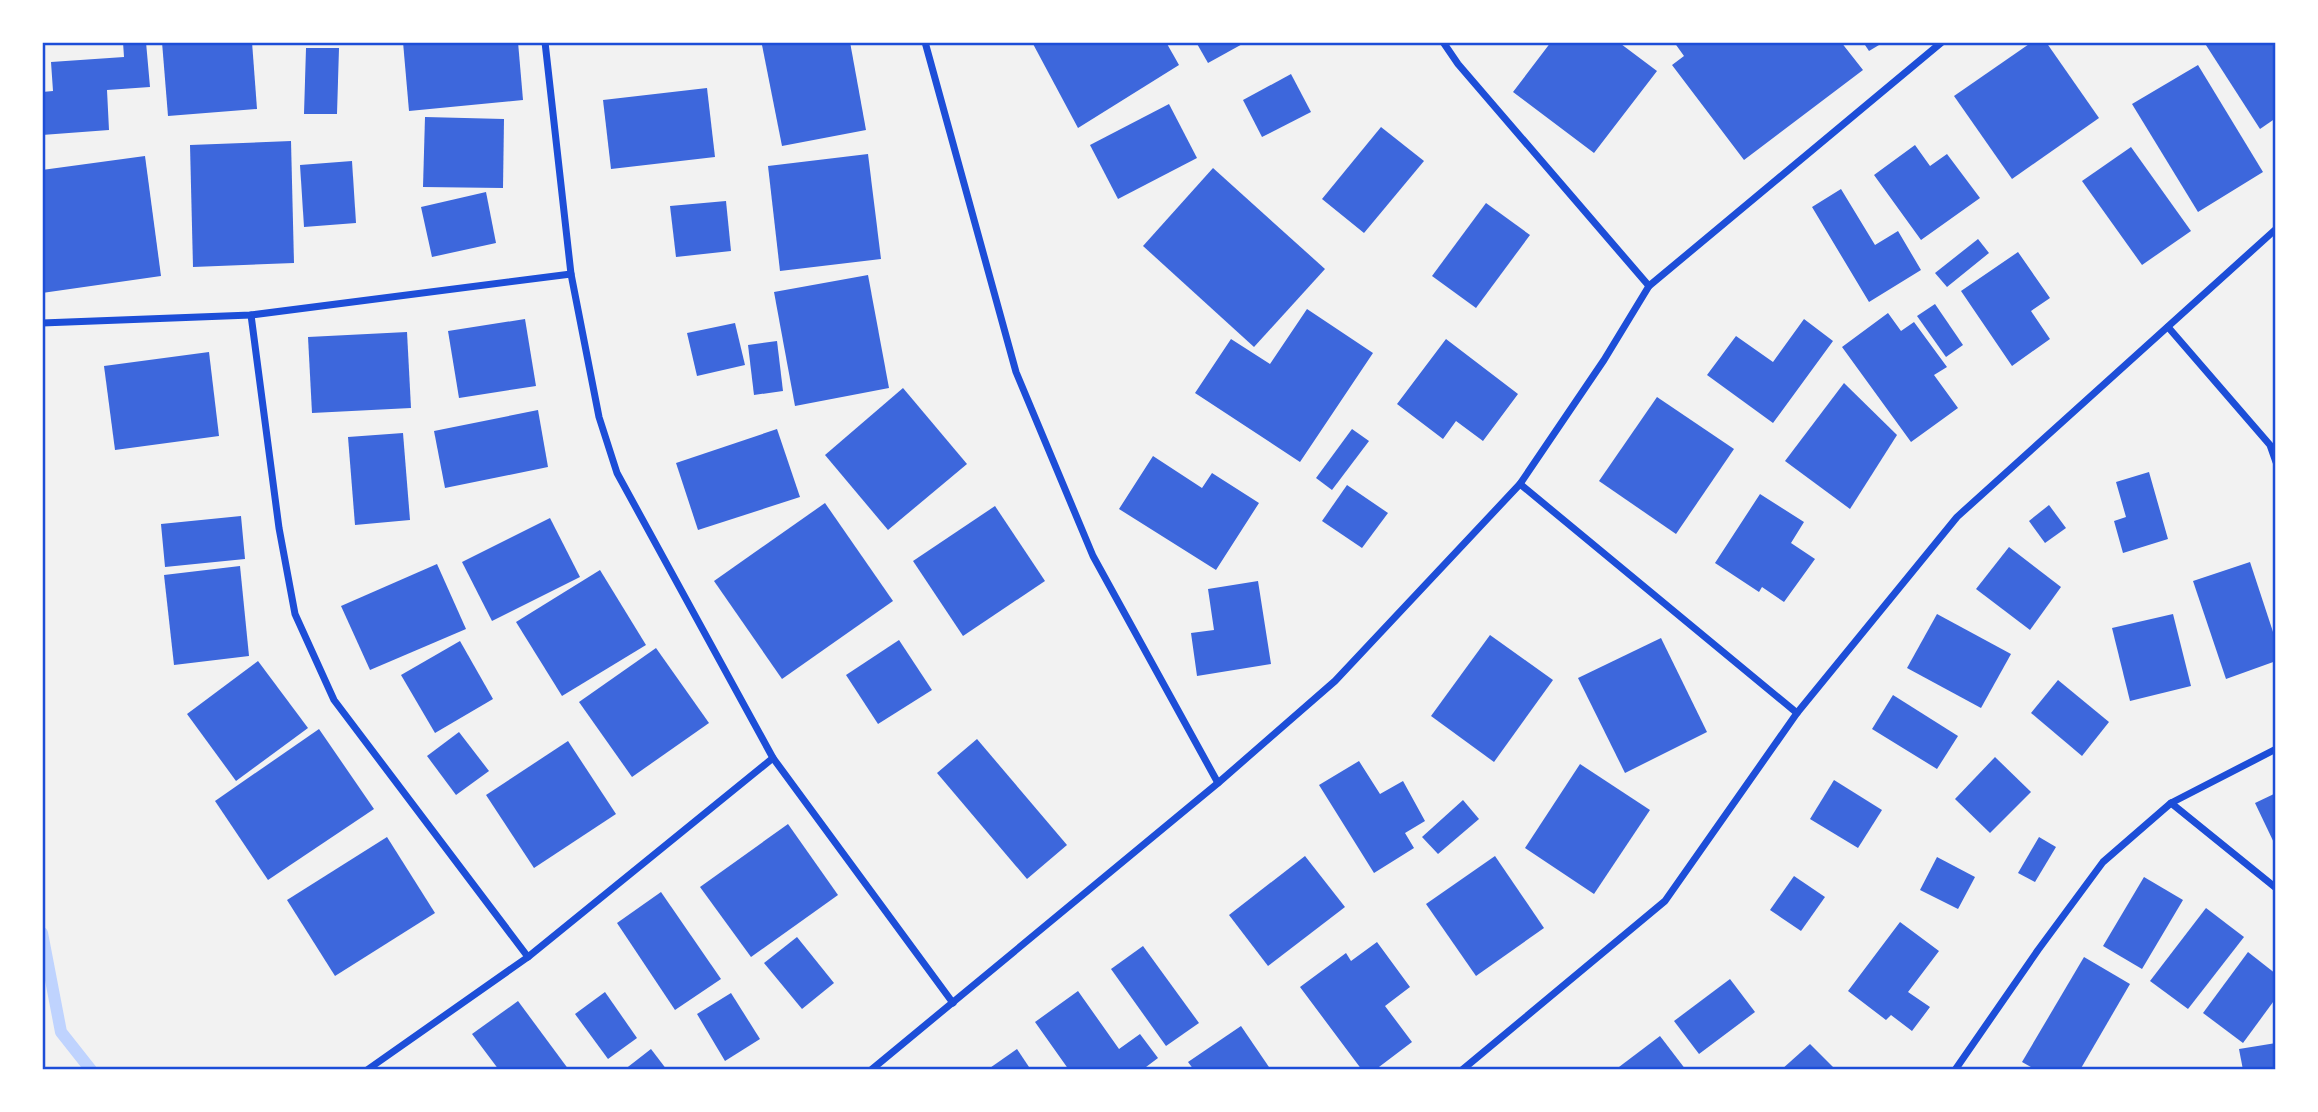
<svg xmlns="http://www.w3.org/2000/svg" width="2318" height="1112" viewBox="0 0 2318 1112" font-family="Georgia,serif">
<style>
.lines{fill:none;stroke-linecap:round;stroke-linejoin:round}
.stream{stroke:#bfd3fe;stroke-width:12}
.building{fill:#3d67dc}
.minor{stroke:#1d4ed8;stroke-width:7}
.neatline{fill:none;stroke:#1d4ed8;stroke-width:2.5}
</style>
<rect width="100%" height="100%" fill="#f2f2f2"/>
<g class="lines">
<polyline class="stream" points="42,933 61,1032 91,1070"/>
</g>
<g class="building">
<polygon points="123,42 146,42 150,87 107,90 109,130 42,135 42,92 53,91 51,62 124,57"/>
<polygon points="162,42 252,42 257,109 168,116"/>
<polygon points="403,42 518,42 523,100 409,111"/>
<polygon points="778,42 850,42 866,130 782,146 762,45"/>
<polygon points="1032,42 1166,42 1179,65 1078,128"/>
<polygon points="1196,42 1246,42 1208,63"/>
<polygon points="1551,42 1623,42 1621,44 1657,71 1594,153 1513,92"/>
<polygon points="1674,42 1841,42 1863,70 1744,160 1672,65 1684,56"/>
<polygon points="1863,42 1884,42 1869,51"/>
<polygon points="2032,42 2046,42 2099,118 2012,179 1954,96"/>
<polygon points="2204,42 2276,42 2276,118 2260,129"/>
<polygon points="306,48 339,48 337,114 304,114"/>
<polygon points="2198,65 2263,172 2198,212 2132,104"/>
<polygon points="1291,74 1311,112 1262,137 1243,100"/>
<polygon points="707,88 715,157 611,169 603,100"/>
<polygon points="1169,104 1197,158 1118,199 1090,145"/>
<polygon points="425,117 504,119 503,188 423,187"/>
<polygon points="1381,127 1424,161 1364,233 1322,199"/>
<polygon points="291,141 294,263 193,267 190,145"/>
<polygon points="1915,145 1930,166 1947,154 1980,198 1921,240 1874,175"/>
<polygon points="2131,147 2191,231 2142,265 2082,181"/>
<polygon points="868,154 881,259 780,271 768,166"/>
<polygon points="145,156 161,276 42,293 42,170"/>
<polygon points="352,161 356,223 304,227 300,165"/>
<polygon points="1213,168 1325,269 1254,347 1143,246"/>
<polygon points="1841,189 1875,245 1898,231 1921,270 1869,302 1812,207"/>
<polygon points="486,192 496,243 432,257 421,207"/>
<polygon points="726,201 731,251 676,257 670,206"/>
<polygon points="1486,203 1530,235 1476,308 1432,276"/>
<polygon points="1978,239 1989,253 1947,287 1935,273"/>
<polygon points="2018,252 2050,298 2031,311 2050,339 2012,366 1961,291"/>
<polygon points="868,275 889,388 795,406 774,292"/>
<polygon points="1935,304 1963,345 1946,357 1917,316"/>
<polygon points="1307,309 1373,353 1300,462 1195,393 1231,339 1270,364"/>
<polygon points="1888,313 1901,331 1914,322 1947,367 1934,375 1958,408 1911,442 1842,347"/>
<polygon points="525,319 536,386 459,398 448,331"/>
<polygon points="1804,319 1833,341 1773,423 1707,375 1736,336 1773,362"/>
<polygon points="735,323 745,365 697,376 687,333"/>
<polygon points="407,332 411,408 312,413 308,337"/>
<polygon points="1446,339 1518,394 1483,441 1456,421 1443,439 1397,404"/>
<polygon points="777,341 783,391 754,395 748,345"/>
<polygon points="209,352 219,436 115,450 104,366"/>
<polygon points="1844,383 1897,435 1850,509 1785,461"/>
<polygon points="903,388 967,464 888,530 825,455"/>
<polygon points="1657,397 1734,449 1676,534 1599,481"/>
<polygon points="538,410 548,467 445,488 434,431"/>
<polygon points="777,429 800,497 698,530 676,463"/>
<polygon points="1352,429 1369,441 1332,490 1316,478"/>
<polygon points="403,433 410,520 355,525 348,437"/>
<polygon points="1153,456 1202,488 1212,473 1259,503 1216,570 1119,509"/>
<polygon points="2149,472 2168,539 2123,553 2114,521 2126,517 2116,482"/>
<polygon points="1347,485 1388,513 1362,548 1322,521"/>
<polygon points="1760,494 1804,522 1791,543 1815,559 1784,602 1762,587 1759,592 1715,563"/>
<polygon points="825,503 893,601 782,679 714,581"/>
<polygon points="2049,505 2066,528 2045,543 2029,521"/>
<polygon points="995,506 1045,581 963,636 913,561"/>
<polygon points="241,516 245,559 165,567 161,524"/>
<polygon points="550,518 580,577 492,621 462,562"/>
<polygon points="2009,547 2061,587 2030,630 1976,589"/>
<polygon points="2250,562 2276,641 2276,661 2226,679 2193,581"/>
<polygon points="437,564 466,629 370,670 341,606"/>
<polygon points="240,566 249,656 174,665 164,575"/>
<polygon points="600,570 646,645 562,696 516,622"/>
<polygon points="1258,581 1271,664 1197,676 1191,633 1214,630 1208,589"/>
<polygon points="1937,614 2011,654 1981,708 1907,668"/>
<polygon points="2173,614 2191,686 2130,701 2112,628"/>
<polygon points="1490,635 1553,680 1494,762 1431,716"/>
<polygon points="1661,638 1707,732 1625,773 1578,678"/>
<polygon points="899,640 932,690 878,724 846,675"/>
<polygon points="460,641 493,699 435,733 401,675"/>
<polygon points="656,648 709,723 632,777 579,702"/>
<polygon points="258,661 308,728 236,781 187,714"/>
<polygon points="2058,680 2109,722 2082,756 2031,713"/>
<polygon points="1893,695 1958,736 1937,769 1872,729"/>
<polygon points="319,729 374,809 268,880 215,801"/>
<polygon points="459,732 489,771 456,795 427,756"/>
<polygon points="977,739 1067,845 1027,879 937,773"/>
<polygon points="568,741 616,814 534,868 486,795"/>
<polygon points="1995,757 2031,792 1990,833 1955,799"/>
<polygon points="1359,761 1380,794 1403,781 1425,821 1405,833 1414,848 1374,873 1319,785"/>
<polygon points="1580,764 1650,810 1594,894 1525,848"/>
<polygon points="1834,780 1882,810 1858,848 1810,819"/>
<polygon points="2276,793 2276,847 2255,803"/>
<polygon points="1463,800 1479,819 1438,854 1422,837"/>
<polygon points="788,824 838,895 751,957 700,887"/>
<polygon points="387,837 435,913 335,976 287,900"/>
<polygon points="2039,837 2056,847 2035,882 2018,873"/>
<polygon points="1305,856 1345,907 1268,966 1229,915"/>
<polygon points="1495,856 1544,928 1476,976 1426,904"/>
<polygon points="1937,857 1975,877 1958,909 1920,890"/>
<polygon points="1794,876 1825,897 1801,931 1770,910"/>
<polygon points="2144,877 2183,900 2142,969 2103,946"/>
<polygon points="661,892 721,979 675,1010 617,923"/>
<polygon points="2206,908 2244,937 2188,1009 2150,981"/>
<polygon points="1900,922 1939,951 1908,992 1930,1007 1912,1031 1891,1015 1886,1020 1848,991"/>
<polygon points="797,937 834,983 802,1009 764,963"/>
<polygon points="1377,942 1410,987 1385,1006 1412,1042 1375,1070 1362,1070 1300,987 1346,953 1351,961"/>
<polygon points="1143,946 1199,1023 1166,1046 1111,969"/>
<polygon points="2248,952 2276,974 2276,998 2243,1043 2203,1013"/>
<polygon points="2084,957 2130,984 2080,1070 2036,1070 2022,1062"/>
<polygon points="1730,979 1755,1012 1699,1054 1674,1021"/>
<polygon points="1078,991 1119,1049 1140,1034 1158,1058 1142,1070 1069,1070 1035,1022"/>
<polygon points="605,992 637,1038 608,1059 575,1014"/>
<polygon points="731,993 760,1039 725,1061 697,1014"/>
<polygon points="518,1001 569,1070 499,1070 472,1034"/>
<polygon points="1241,1026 1271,1070 1194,1070 1188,1062"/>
<polygon points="1660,1036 1686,1070 1615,1070"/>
<polygon points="2276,1043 2276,1070 2243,1070 2239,1049"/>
<polygon points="1810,1044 1836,1070 1781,1070"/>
<polygon points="651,1049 667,1070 624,1070"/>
<polygon points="1017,1049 1031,1070 987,1070"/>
</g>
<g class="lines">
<g class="minor">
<polyline points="545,42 571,274 599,417 617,473 773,758 953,1003"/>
<polyline points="925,42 1016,372 1093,556 1218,783"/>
<polyline points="1443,42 1458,64 1649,286"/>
<polyline points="251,315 279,528 295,614 334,700 528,957"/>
<polyline points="42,323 251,315 571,274"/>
<polyline points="2168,327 2270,445 2276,462"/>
<polyline points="1520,484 1797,713"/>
<polyline points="2171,803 2276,888"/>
<polyline points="367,1070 528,957 773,758"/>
<polyline points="871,1070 1218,783 1335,681 1520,484 1604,360 1649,286 1942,42"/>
<polyline points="1462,1070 1665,901 1797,713 1957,517 2276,229"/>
<polyline points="1955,1070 2038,950 2103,862 2171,803 2276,749"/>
</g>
</g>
<rect width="2318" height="1112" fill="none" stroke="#ffffff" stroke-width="88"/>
<rect x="44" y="44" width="2230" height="1024" class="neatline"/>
</svg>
